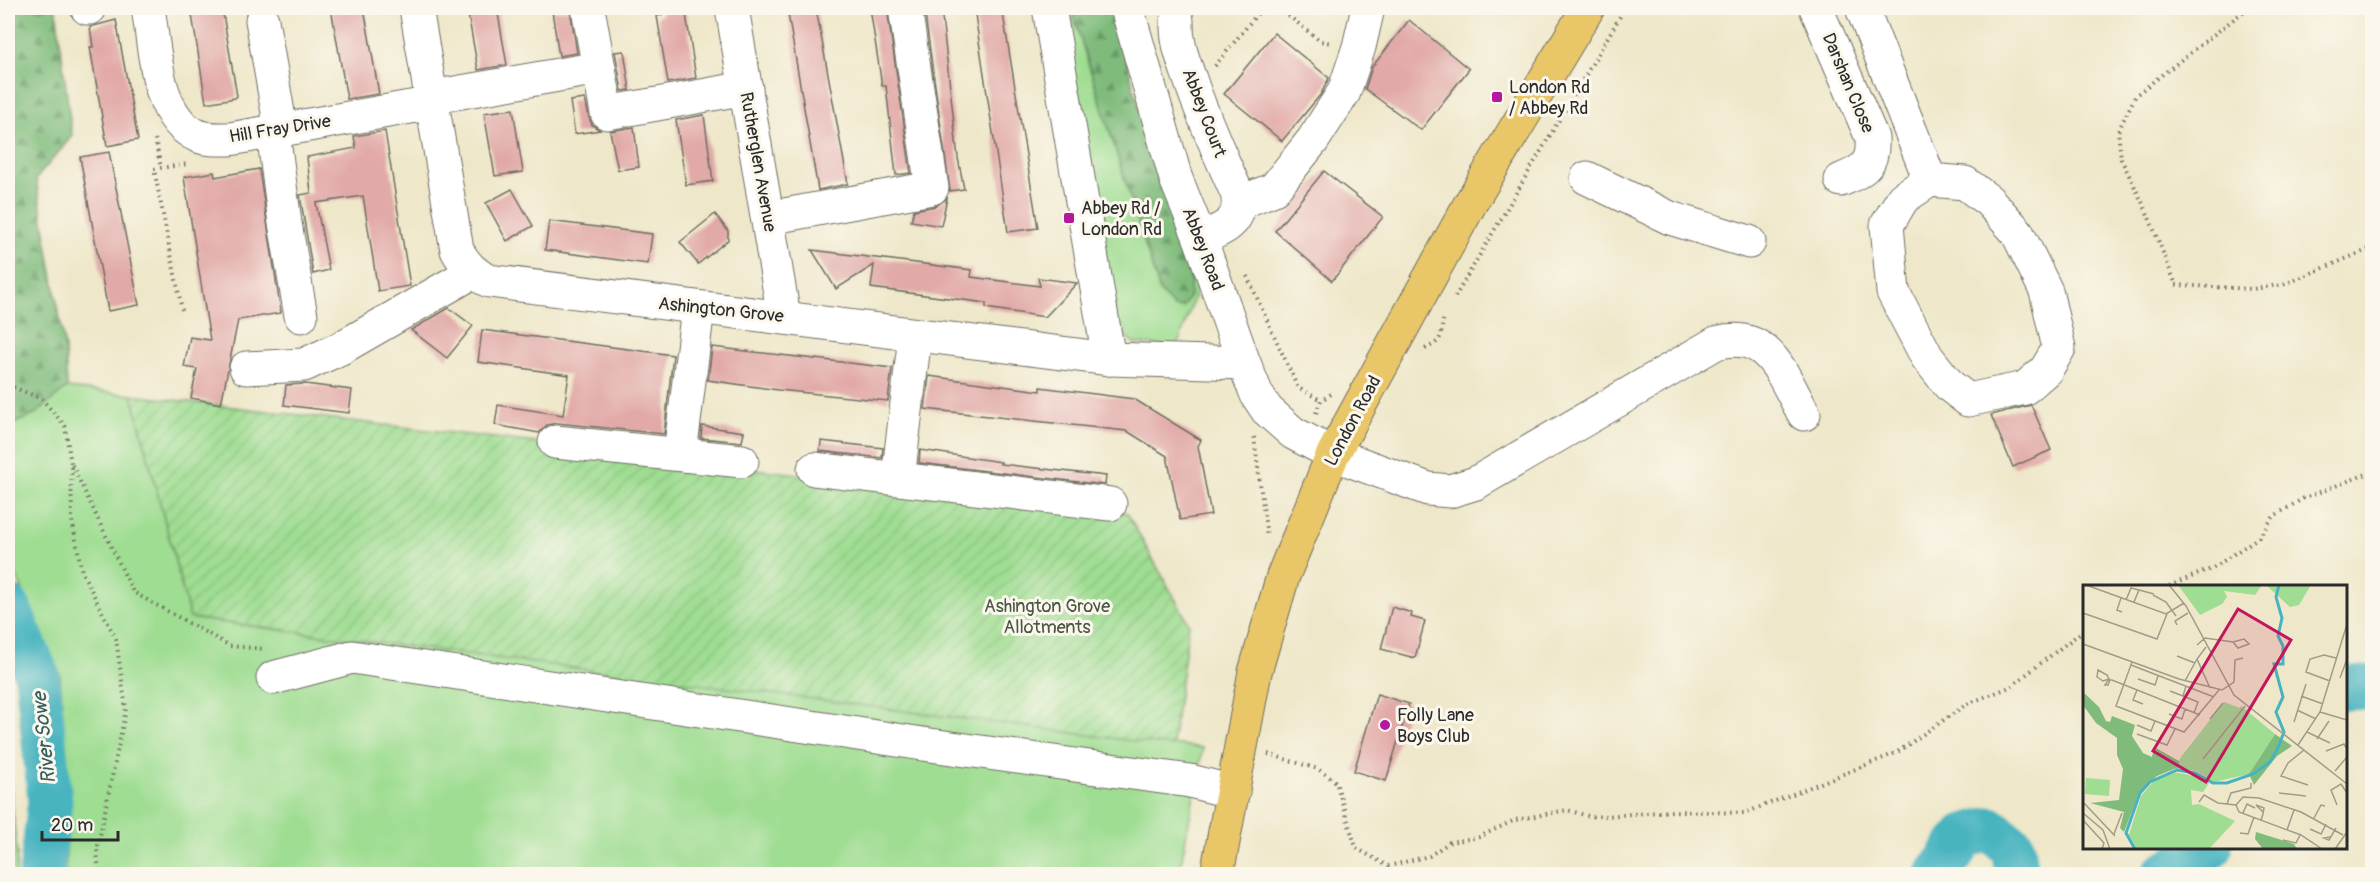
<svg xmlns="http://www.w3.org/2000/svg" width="2380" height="882" viewBox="0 0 2380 882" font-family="Pangolin,sans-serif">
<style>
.green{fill:#9fdd92;stroke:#65845e;stroke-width:1.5}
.forest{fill:url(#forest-firs);stroke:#557454;stroke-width:1.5}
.garden{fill:url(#garden-furrows);stroke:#65845e;stroke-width:1.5}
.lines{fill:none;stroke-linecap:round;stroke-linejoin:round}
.river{stroke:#46b4c0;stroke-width:45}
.building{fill:#e1a9a7}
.minor-casing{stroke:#6f6d62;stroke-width:35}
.major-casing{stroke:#6f6d62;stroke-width:35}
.path{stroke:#6f6d62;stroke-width:4;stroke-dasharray:1.5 4.5;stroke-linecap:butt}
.minor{stroke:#fff;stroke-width:33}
.major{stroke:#e9c769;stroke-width:33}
.poi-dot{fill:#b5179e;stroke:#fbf7ec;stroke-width:2}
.labels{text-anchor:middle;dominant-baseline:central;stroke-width:6;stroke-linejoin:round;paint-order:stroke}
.street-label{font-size:18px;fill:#2b2b2b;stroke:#fbf7ec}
.poi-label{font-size:18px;fill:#2b2b2b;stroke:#fbf7ec;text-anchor:start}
.park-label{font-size:18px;fill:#485845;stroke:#fbf7ec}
.water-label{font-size:20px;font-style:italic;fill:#345b5f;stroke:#fbf7ec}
.inset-river{fill:none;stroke:#46b4c0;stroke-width:3}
.inset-road{fill:none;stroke:#a09c8a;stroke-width:1.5}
.view{fill:#c2185b;fill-opacity:0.15;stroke:#c2185b;stroke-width:3}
.inset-edge{fill:none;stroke:#2b2b2b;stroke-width:3}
</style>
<defs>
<pattern id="forest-firs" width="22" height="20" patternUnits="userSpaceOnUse" patternTransform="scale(1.5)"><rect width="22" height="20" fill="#7fbc7c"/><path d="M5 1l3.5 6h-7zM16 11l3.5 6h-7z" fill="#689966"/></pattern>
<pattern id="garden-furrows" width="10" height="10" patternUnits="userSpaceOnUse" patternTransform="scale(1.5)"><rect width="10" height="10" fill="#9fdd92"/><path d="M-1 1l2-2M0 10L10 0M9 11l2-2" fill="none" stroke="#89be7e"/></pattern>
</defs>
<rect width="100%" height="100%" fill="#fbf7ec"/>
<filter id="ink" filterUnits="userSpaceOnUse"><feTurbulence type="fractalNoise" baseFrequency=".0167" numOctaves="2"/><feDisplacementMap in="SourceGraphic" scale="12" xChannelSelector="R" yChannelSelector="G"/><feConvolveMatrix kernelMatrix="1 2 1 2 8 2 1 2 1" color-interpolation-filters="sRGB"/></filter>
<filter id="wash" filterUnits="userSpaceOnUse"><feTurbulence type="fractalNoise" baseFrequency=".008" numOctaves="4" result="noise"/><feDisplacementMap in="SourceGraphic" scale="24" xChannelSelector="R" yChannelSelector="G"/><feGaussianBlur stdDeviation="1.35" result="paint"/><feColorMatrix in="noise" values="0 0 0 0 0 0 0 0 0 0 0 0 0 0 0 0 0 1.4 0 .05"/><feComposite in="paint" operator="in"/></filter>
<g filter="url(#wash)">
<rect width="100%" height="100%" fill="#eee7c9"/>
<g class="green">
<polygon points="1062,8 1071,8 1160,292 1190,296 1191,264 1198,286 1179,342 1171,346 1135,344 1125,336 1117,324"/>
<polygon points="67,388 132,395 190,618 1203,748 1179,874 65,874 69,806 60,674 8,557 8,422"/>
<polygon points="8,764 17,853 16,874 8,874"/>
</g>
<g class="forest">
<polygon points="8,8 56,8 72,136 36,179 65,348 67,388 34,415 8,426"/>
<polygon points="1071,8 1112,8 1142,118 1191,264 1190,296 1183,307 1174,307 1160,292"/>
</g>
<polygon class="garden" points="132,395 1127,513 1189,624 1172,746 190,618"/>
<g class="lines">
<g class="river">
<polyline points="8,607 37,675 50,801 41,874"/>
<polyline points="2346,688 2372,687"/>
<polyline points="1938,874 1965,836 1990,829 2013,847 2017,874"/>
<polyline points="2164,874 2210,848"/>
</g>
</g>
<g id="blocks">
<g class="building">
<polygon points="191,8 222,8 237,96 235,98 206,103"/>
<polygon points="331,8 364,8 379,94 347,99"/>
<polygon points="467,8 497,8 507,65 478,70"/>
<polygon points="661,8 685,8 696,78 668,83 657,16 662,15"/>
<polygon points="787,8 816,8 848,184 818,190"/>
<polygon points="870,8 887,8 911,173 896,175 886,86 882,86"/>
<polygon points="924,8 941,8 958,158 964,189 950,191"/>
<polygon points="974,8 1002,8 1038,228 1008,232"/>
<polygon points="570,9 577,53 559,56 552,11"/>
<polygon points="116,20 138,140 107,146 90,47 93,47 90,27"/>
<polygon points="1409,20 1469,69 1421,130 1365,89 1372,67"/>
<polygon points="1274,33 1329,78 1321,94 1282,141 1224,94"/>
<polygon points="624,51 630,90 622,91 615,52"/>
<polygon points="585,99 589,117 592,125 600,130 575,134 570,101"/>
<polygon points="513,109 523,172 495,176 484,113"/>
<polygon points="704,115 713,181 686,185 676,120"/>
<polygon points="634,127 639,167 618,170 610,131"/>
<polygon points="385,131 410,286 378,291 363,196 316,203 329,270 313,274 300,195 311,193 307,157 356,148 354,136"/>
<polygon points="109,152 139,305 108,311 80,157"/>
<polygon points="259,169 281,313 238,320 221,404 191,398 197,369 184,367 190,337 210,340 184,177 214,172 215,177"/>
<polygon points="1324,171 1383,217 1332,281 1275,231"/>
<polygon points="512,189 533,226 507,241 486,203"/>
<polygon points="947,198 941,226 911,221 914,210 936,206"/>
<polygon points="715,214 728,231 728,240 698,264 680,242"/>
<polygon points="549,221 652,234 648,264 545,250"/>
<polygon points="812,250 972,270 971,277 1040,286 1038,278 1077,283 1045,317 986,308 986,303 871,288 874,265 836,289"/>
<polygon points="449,308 473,326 447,358 411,330"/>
<polygon points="482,330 673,355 664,434 557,423 547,425 539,433 495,425 498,405 563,415 569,375 478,362"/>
<polygon points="712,347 892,368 888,401 778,390 708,380"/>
<polygon points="929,376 1040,391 1040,387 1134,399 1201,440 1198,446 1211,515 1180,520 1167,456 1127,431 925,409"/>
<polygon points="305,384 352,390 349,413 284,405 286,385"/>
<polygon points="2031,405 2051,450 2013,467 1991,415"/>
<polygon points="702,426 744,432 742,442 701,438"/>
<polygon points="821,441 883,448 882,458 820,451"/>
<polygon points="920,450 1001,462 1000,464 1106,476 1105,485 919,463"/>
<polygon points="1392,607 1412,613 1411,617 1425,621 1415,658 1381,649"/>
<polygon points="1377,694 1409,704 1386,781 1354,771"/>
</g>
</g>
</g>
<g filter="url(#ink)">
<use href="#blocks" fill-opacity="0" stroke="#6f6d62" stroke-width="1.5"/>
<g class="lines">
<g class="minor-casing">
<g id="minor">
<polyline points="87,8 90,8"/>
<path d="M 148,8 C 155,47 155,118 198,136 C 208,140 219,139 230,139 L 433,103"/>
<path d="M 416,8 L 457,250 C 465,265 474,274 489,281 L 1109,359 L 1244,363"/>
<polyline points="588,8 607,113 746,88"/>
<polyline points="732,8 784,317"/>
<polyline points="1049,8 1109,359"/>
<path d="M 1127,8 L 1176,179 L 1200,238 L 1244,363 L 1257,395 L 1267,410 L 1293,433 L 1333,454 L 1428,489 L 1450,491 L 1476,483 L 1716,343 C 1770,328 1782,376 1804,414"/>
<path d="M 1816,8 L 1872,138 C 1874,164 1864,171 1841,180"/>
<polyline points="1862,8 1930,180 1965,183 1989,201 2017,232 2046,291 2059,348 2046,370 2025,388 1968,400 1950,386 1927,357 1893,292 1887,225 1903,198 1930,180"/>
<polyline points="262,20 281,130"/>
<path d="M 1177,20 C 1176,43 1183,59 1190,79 C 1203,118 1220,155 1237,193 C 1244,222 1223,230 1200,238"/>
<polyline points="432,97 599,68"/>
<polyline points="273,132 285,223 301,316"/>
<polyline points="1587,178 1670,218 1749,242"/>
<polyline points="1239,203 1274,189 1313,140 1344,92 1359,47 1368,8"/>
<polyline points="768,218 932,188 905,8"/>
<polyline points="246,368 304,365 341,348 473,272"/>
<polyline points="555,442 742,461"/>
<polyline points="680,454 698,308"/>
<polyline points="814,469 1110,504"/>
<polyline points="898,478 915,336"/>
<polyline points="273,678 352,657 923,744 1190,781 1233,792"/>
</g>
</g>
<g class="major-casing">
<polyline id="major" points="1217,874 1255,672 1283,576 1333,454 1470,204 1588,8"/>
</g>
<g class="path">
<polyline points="1279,8 1320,41 1331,43"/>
<polyline points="2248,8 2136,95 2118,131 2121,159 2146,210 2176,285 2253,289 2285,284 2372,248"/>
<polyline points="1215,66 1262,8"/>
<polyline points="155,139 161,168"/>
<polyline points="1247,276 1298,388 1321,400"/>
<polyline points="1455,297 1625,8"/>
<polyline points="182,310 154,169 188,164"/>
<path d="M 1425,349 C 1446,339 1439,336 1444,316"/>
<polyline points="8,385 42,399 65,426 71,464 72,520 82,572 116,639 126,709 97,850 99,874"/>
<polyline points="1316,413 1321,400 1333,393"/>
<polyline points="1254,437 1267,537"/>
<polyline points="72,465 133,592 230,646 265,649"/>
<polyline points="2169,586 2213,568 2259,537 2274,516 2304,498 2372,472"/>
<polyline points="1268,754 1318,769 1336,782 1356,848 1388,866 1429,856 1450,842 1479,837 1515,820 1567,810 1592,817 1673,811 1745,813 1896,753 1967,704 2010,687 2084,630"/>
</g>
<use href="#minor" class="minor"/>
<use href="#major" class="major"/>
</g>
</g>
<g class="poi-dot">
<rect x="1491" y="91" width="12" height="12" rx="3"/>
<rect x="1063" y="212" width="12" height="12" rx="3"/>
<circle cx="1385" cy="725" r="6"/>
</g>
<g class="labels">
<g class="street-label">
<text transform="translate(1848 83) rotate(67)">Darshan Close</text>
<text transform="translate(1204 113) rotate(69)">Abbey Court</text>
<text transform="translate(280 129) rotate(-9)">Hill Fray Drive</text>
<text transform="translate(758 162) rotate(80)">Rutherglen Avenue</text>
<text transform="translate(1203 249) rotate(69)">Abbey Road</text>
<text transform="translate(721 310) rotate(6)">Ashington Grove</text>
<text transform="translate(1353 421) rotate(-62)">London Road</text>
</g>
<g class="poi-label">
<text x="1509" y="87">London Rd<tspan x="1509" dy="21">/ Abbey Rd</tspan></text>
<text x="1081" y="208">Abbey Rd /<tspan x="1081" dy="21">London Rd</tspan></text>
<text x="1397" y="715">Folly Lane<tspan x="1397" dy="21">Boys Club</tspan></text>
</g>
<g class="park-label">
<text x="1047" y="606">Ashington Grove<tspan x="1047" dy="21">Allotments</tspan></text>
</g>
<g class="water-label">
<text transform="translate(44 738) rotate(-96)">River Sowe</text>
</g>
</g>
<g transform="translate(2083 585)">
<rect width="264" height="264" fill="#eee7c9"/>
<path d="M 95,0 L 179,0 L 172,10 L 141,6 L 144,12 L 139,19 L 117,30 ZM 183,0 L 228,0 L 216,20 L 207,22 ZM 158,121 L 192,149 L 166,189 L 131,197 L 113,186 L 92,184 L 98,172 L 114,176 ZM 89,187 L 113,191 L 126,198 L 120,207 L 108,205 L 109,220 L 116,219 L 152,236 L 126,264 L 54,264 L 46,250 L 58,211 L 70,197 ZM 3,193 L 27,195 L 26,211 L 2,209 Z" fill="#9fdd92"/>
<path d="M 0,107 L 16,122 L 23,136 L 27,137 L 29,131 L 52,140 L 49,151 L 60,168 L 69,172 L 71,162 L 96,176 L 96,182 L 74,191 L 56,208 L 41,247 L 37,243 L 41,227 L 7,218 L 36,215 L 40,184 L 34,170 L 34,153 L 13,138 L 0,120 ZM 192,149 L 209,161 L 194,171 L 171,200 L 166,189 ZM 173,247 L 211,259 L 214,264 L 180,264 L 172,254 Z" fill="#7fbc7c"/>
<path d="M 141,117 L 157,123 L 114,177 L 98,172 Z" fill="#9fdd92"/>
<path class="inset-river" d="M 52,264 L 43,248 L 57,208 L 67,197 L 94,185 L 112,188 L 130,198 L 144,198 L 170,189 L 187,177 L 194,165 L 201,147 L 193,127 L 200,112 L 191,79 L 200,79 L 200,61 L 195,51 L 199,33 L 193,12 L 196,0"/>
<path class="inset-road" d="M 3,0 L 83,29 L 101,18M 86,0 L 103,21 L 151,110 L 264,199M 70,10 L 83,17 L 93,31M 38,13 L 34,25 L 39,27M 43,15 L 48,3 L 56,5M 51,17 L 56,5 L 71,9M 0,28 L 74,54 L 84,29M 94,40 L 92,36 L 105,28M 0,59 L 96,94 L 139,105 L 151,97 L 152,75 L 160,73M 114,60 L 122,53 L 150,57 L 161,54 L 166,59 L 155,63 L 150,57M 123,62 L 114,74 L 127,103M 94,71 L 112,78M 49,77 L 33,121 L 101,147 L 136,105M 48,80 L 131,112M 257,93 L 264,74M 55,94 L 72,100 L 75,91M 27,95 L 25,100 L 22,100 L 26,94 L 24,90 L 15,85 L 14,92 L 20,96 L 26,94 L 27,95 L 29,95 L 117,130M 102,96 L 114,74M 247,96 L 223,87 L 227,74 L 241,70 L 253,73M 54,105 L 50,115 L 60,119M 87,106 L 100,111 L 103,101M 100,111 L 115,117 L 111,128M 218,111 L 240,119M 214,125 L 233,134M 237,127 L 264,135M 86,129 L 99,134 L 102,124M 127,134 L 140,118M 211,137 L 223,99M 54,140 L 68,146 L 72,136M 224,147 L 247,158M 54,149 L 84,160 L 92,144M 234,154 L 246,136M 215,160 L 237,127 L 264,39M 221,165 L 205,178 L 198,191 L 225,200M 243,166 L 261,159 L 264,164M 120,174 L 162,121M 252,186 L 264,172M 196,208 L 223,211M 116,217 L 121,210 L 135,218 L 153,220M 1,218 L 32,251M 144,219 L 148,208 L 168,203 L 168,198M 153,220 L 160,212 L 176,213 L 218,227 L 260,250M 153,220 L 156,227 L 218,250 L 239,264M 254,220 L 248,205 L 258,199 L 264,208M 0,228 L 20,245 L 27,264M 160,228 L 164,219 L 172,223M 231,233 L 238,220 L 242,221M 0,235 L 21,258 L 19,264M 178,235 L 180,229 L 181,223 L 173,220 L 180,227M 227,244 L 238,249 L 243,239M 204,245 L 211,225M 157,248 L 165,249 L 171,232M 31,249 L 39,228M 247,252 L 241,253 L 246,255 L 253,243M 200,255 L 213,258 L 217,250M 252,264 L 264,247"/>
<path class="view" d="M 155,24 L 208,55 L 123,197 L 70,166 Z"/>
<rect width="264" height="264" class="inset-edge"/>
</g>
<rect width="2380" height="882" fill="none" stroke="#fbf7ec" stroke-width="30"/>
<path d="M42 831v9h76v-9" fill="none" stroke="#2b2b2b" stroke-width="3"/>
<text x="51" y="831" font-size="18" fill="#2b2b2b" stroke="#fbf7ec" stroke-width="4.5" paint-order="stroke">20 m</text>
</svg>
